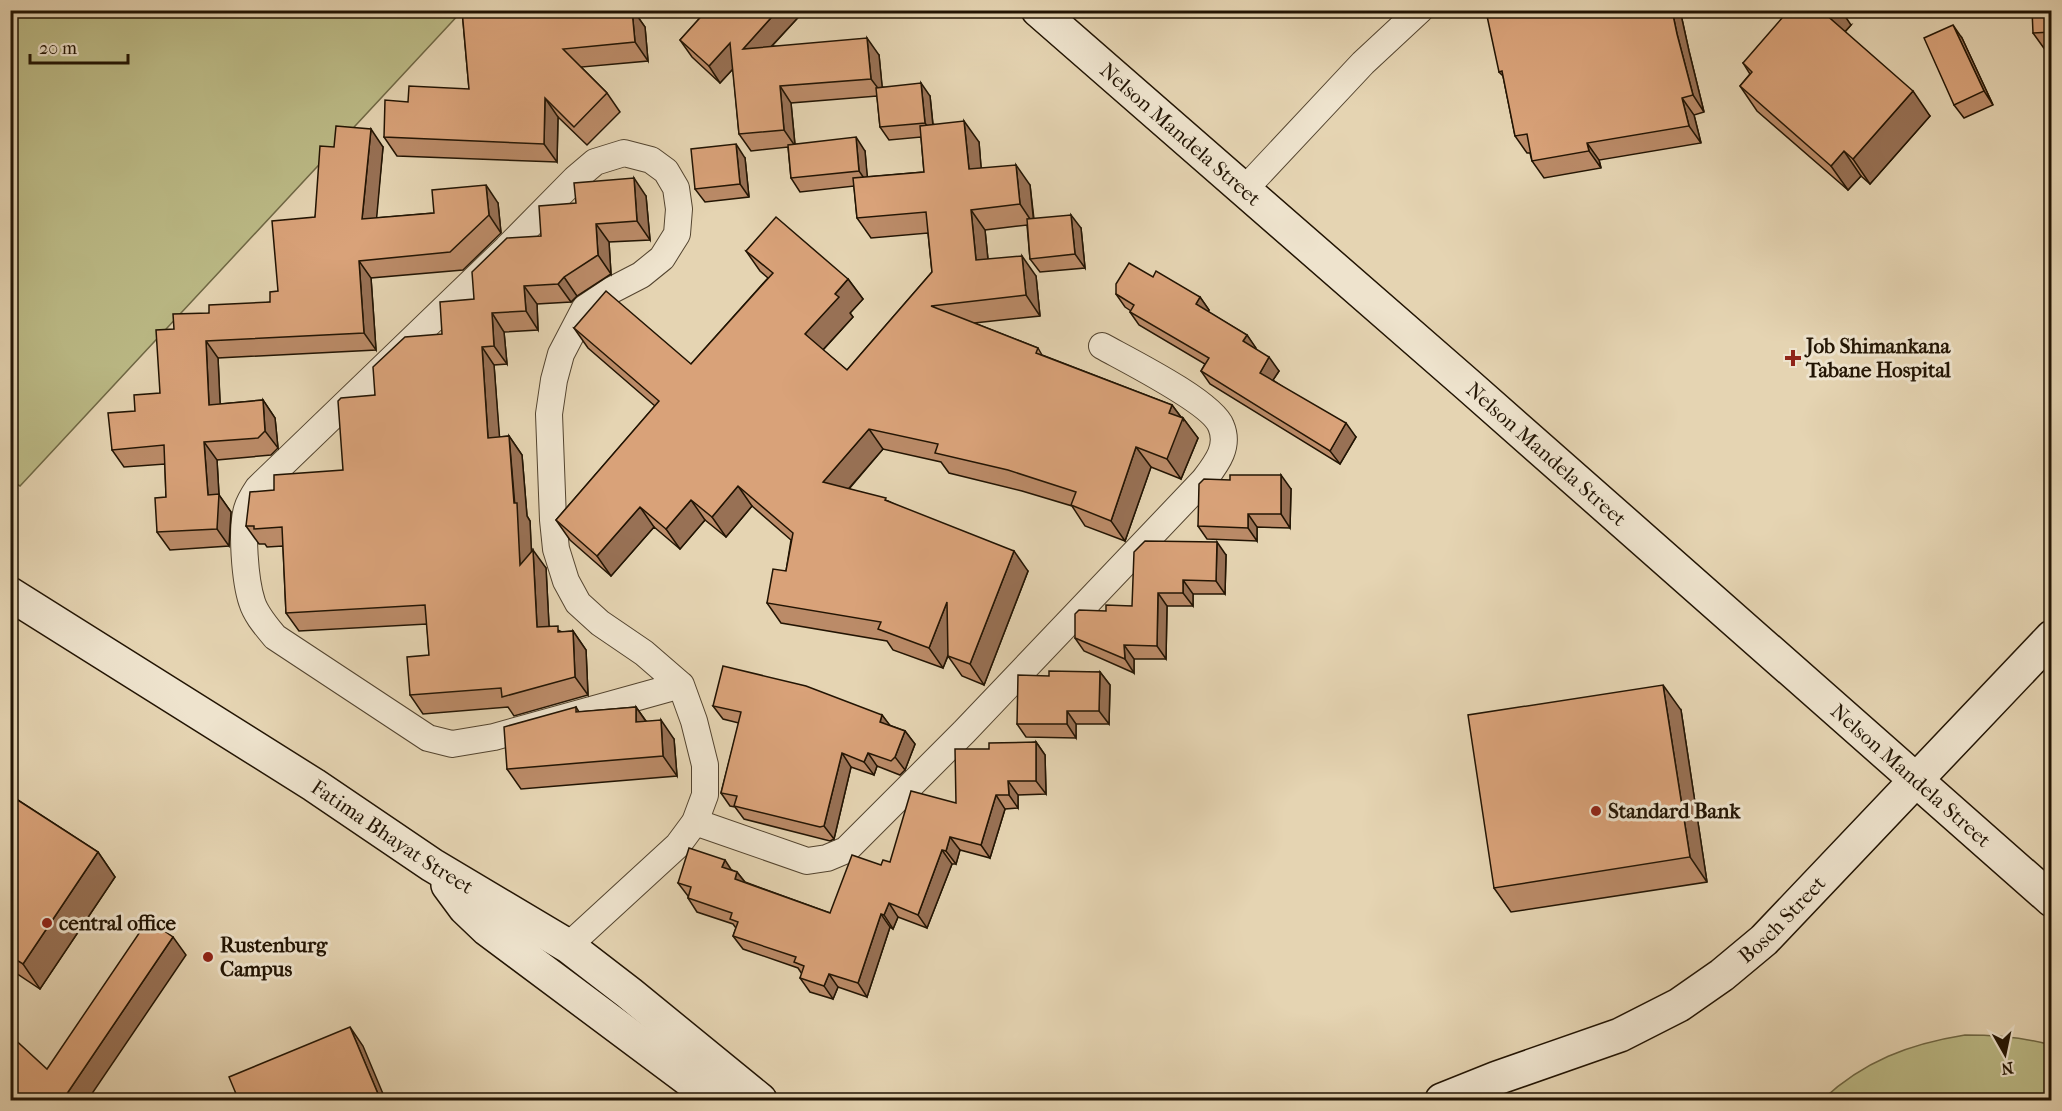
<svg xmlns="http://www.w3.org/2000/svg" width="2062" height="1111" viewBox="0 0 2062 1111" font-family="'IM FELL French Canon',serif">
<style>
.green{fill:#bcbb87;stroke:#6f6845;stroke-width:1.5}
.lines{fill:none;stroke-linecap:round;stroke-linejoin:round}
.street-casing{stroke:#53442f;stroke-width:28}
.secondary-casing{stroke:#221403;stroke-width:36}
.street{stroke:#eee3cd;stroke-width:26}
.secondary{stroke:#eee3cd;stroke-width:33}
.wall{fill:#bb8b68;stroke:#221403;stroke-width:1.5;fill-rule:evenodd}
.shaded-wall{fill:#987155;stroke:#221403;stroke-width:1.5}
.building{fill:#d9a279;stroke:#221403;stroke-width:1.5}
.poi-dot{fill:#8f2418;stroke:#eee3cd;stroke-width:2}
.labels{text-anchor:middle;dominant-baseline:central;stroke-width:6;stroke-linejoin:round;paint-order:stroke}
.street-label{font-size:21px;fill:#221403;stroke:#eee3cd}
.poi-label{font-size:21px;font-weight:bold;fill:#221403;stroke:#eee3cd;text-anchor:start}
</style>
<rect width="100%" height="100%" fill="#e5d4b2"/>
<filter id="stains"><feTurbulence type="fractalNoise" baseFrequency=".00333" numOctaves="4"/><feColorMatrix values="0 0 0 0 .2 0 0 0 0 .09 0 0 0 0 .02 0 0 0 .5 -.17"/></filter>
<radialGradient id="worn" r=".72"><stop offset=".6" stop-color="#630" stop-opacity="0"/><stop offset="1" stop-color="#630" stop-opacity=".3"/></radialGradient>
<g class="green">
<polygon points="10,11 462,11 20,486 10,480"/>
<path d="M 1965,1035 C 1995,1035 2023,1037 2051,1045 L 2051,1100 L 1822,1100 C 1864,1061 1909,1044 1965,1035 Z"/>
</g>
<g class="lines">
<g class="street-casing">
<g id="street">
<polyline points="1244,190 1363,63 1420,10"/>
<path d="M 695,822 L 807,861 L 827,858 L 846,850 L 964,732 L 1204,480 C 1216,464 1230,447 1221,426 C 1212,402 1127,360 1102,346"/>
<path d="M 568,946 L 678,845 L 695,822 L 705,795 L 705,765 L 694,721 L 681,685 L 644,653 L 600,623 L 578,603 L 566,581 L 556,549 L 553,520 L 549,414 L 554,380 L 561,354 L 585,308 L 612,290 L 641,275 L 662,258 L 677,234 L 679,209 L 676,188 L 666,171 L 651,160 L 624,153 L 595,162 L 575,179 L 507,248 L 258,488 C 254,494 249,502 247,509 C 241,529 245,581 252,602 C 256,615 266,626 275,637 L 428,738 L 452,744 L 494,737 L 681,685"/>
</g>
</g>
<g class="secondary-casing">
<g id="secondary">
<path id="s1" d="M 1038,10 L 1468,385 L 2052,900"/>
<path id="s2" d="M 10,594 L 314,785 L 432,865 L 568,946 L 629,993 L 760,1100"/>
<polyline points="448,885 465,908 487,929 716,1100"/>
<path id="s3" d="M 1442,1100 L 1497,1078 L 1620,1035 L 1679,1005 L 1722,975 L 1764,940 L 2052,637"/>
</g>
</g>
<use href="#street" class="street"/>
<use href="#secondary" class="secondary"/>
</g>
<g class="wall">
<polygon points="462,10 633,10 645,27 648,61 581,67 607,93 620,112 587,145 558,117 557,162 397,156 384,137 469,89"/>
<path d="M 707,10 L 805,10 L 772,46 L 879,55 L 882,87 L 930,96 L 933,124 L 979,142 L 981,168 L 1030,185 L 1034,219 L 1081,228 L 1085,268 L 1040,272 L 1030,259 L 1027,225 L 985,230 L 988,259 L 1036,276 L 1040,316 L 974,323 L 1038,348 L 1042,355 L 1172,405 L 1181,417 L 1183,418 L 1198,438 L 1181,479 L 1151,467 L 1125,541 L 1085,526 L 1072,506 L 1022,491 L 949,473 L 941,462 L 883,449 L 849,489 L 888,501 L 1028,571 L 984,685 L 962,676 L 948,656 L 943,668 L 893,650 L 887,641 L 781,623 L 767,603 L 786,571 L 791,540 L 752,506 L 726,537 L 705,520 L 680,549 L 654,527 L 611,576 L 570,540 L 556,520 L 655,406 L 588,348 L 574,328 L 691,364 L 768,278 L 760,271 L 746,251 L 848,279 L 863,299 L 850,313 L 853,317 L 823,350 L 847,370 L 932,272 L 928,233 L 871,238 L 857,218 L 854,186 L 800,192 L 791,178 L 788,147 L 751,151 L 739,134 L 733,69 L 720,83 L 692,57 L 680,40 ZM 877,96 L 880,127 L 889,140 L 921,137 L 924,172 L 867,177 L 865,151 L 795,144 L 791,103 Z"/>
<polygon points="1524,10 1680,10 1689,51 1704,112 1694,115 1701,143 1599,160 1601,168 1544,178 1532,161 1530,153 1527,153 1515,136 1503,76 1499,72"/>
<polygon points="2052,10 2052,57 2051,58 2033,33"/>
<polygon points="1851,25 1845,32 1930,116 1870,184 1861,176 1848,190 1757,111 1740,86 1750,74 1743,63"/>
<polygon points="1962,38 1993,105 1964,118 1954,105"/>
<polygon points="334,147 383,147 376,218 434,213 498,203 501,233 463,270 371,278 376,350 218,358 220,404 263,400 275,418 278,448 271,455 217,460 219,495 231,512 229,546 170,550 157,532 166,497 165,464 124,467 112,450 135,411 160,393 174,329 209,313 270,302 278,291 315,217"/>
<polygon points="745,158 749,197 705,202 695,189"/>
<polygon points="646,196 650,240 609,242 611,274 577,296 571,302 537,304 538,330 504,332 507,364 494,365 499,437 509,436 522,455 527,516 530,521 531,551 546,568 549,626 562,632 573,631 586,650 588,695 514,716 508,707 423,714 410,695 429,655 427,624 299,631 286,613 283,546 267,547 265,544 259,544 246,526 274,490 343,470 375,395 442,334 474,299 576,203"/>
<polygon points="1153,277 1200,297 1209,310 1208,312 1247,335 1256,349 1279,371 1273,380 1356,437 1340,464 1210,384 1201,371 1205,364 1139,325 1130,312 1131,311 1125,307 1116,294"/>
<polygon points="1291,489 1290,528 1257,527 1257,541 1207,539 1198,526"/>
<polygon points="1226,555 1225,594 1193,594 1193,606 1167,606 1166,659 1134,659 1134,673 1084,651 1075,638 1106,611 1132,606"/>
<polygon points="1100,672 1110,685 1109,724 1076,724 1076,738 1026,737 1017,724 1049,676"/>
<polygon points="713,706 882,715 889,725 905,731 915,744 905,770 900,775 877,766 874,775 851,767 834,839 830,841 744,819 735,807 730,806 721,793 739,723 723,719"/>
<polygon points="576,707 579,712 636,707 646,721 674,739 677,776 521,789 507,769"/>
<polygon points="1681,710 1707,882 1511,912 1494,888"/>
<polygon points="1036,742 1045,755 1046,794 1018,795 1018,808 1005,809 990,858 960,850 956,864 952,864 927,928 898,917 893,929 890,927 867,997 838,987 833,999 810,992 800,978 802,974 798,968 743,949 733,936 736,928 733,924 697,912 688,898 688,896 678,883 732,870 737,872 745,882 830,913 881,865 890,862 956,803 989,749"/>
<polygon points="10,795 98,852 115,877 40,989 10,969"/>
</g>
<g class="shaded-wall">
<polygon points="632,10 633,10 645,27 648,61 635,42"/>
<polygon points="778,10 805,10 754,65 743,49"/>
<polygon points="1672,10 1680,10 1689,51 1704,112 1693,95 1677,34"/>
<polygon points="1824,10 1841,10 1851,25 1840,37 1823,12"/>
<polygon points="1953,25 1962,38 1993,105 1984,91"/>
<polygon points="867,38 879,55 883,95 871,79"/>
<polygon points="730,43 742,59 720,83 709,66"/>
<polygon points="921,83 930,96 934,136 925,123"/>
<polygon points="780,86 791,103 795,146 784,130"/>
<polygon points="1913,91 1930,116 1870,184 1853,159"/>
<polygon points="545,98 558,117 557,162 544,144"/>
<polygon points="1682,98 1694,115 1701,143 1689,126"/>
<polygon points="964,121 979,142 983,190 969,169"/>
<polygon points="371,129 383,147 375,236 362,219"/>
<polygon points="856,137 865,151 868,184 859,171"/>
<polygon points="1587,143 1599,160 1601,168 1589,151"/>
<polygon points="736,144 745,158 749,197 740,184"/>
<polygon points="1844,151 1861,176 1848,190 1831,166"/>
<polygon points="1016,165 1030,185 1034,225 1020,204"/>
<polygon points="634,178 646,196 650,240 637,221"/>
<polygon points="486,185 498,203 501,233 489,215"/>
<polygon points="971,210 985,230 990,280 976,260"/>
<polygon points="1071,215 1081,228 1085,268 1075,254"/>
<polygon points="596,224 609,242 611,274 598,255"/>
<polygon points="1022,256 1036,276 1040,316 1026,295"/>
<polygon points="359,261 371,278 376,350 364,333"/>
<polygon points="564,277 577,296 571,302 558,284"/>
<polygon points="848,279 863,299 850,313 853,317 819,354 805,334 835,294"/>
<polygon points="524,286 537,304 538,330 526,311"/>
<polygon points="1200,297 1209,310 1205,317 1196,304"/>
<polygon points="492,313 504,332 507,364 494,346"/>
<polygon points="1247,335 1256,348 1252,355 1243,341"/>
<polygon points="206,341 218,358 221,422 209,405"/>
<polygon points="482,347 494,365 501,456 488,438"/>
<polygon points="1269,357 1279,371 1269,386 1260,373"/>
<polygon points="263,400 275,418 278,448 265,431"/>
<polygon points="1172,405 1183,420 1183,418 1198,438 1181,479 1167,459 1169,413"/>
<polygon points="1346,423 1356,437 1340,464 1330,451"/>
<polygon points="869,429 883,449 837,502 823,482"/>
<polygon points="509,436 522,455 527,516 530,521 533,583 520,565"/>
<polygon points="204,442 217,460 219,495 231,512 229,546 217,529 208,495"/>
<polygon points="1136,447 1151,467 1125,541 1111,521"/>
<polygon points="1281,475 1291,489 1290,528 1281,514"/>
<polygon points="738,486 752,506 726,537 712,517"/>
<polygon points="691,500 705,520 680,549 666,529"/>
<polygon points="640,507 654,527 611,576 597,556"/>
<polygon points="1248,514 1257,527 1257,541 1248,528"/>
<polygon points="1217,542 1226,555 1225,594 1216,581"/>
<polygon points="533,550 546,568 550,645 537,627"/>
<polygon points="1014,551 1028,571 984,685 970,664"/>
<polygon points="1183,580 1193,594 1193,606 1183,593"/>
<polygon points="1158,593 1167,606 1166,659 1157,646"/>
<polygon points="947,602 961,622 943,668 929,648"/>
<polygon points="573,631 586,650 588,695 575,677"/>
<polygon points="1124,645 1134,659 1134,673 1125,659"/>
<polygon points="1100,672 1110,685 1109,724 1099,711"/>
<polygon points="1663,685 1681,710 1707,882 1690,857"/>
<polygon points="636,707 649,726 636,722"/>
<polygon points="1067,711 1076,724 1076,738 1067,724"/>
<polygon points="882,715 892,728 880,722"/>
<polygon points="661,720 674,739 677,776 663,756"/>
<polygon points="905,731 915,744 905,770 895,757"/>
<polygon points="1036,742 1045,755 1046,794 1036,781"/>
<polygon points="842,753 851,767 834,839 824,826"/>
<polygon points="868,753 877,766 874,775 864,762"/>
<polygon points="1008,781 1018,795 1018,808 1009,795"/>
<polygon points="996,795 1005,809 990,858 981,845"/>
<polygon points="950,837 960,850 956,864 946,851"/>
<polygon points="942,850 952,864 927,928 918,915"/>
<polygon points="98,852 115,877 40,989 23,964"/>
<polygon points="725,860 734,874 722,867"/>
<polygon points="737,872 747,885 735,879"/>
<polygon points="889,903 898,917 893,929 884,915"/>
<polygon points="881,914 890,927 867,997 858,983"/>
<polygon points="173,937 186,955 87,1101 62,1101"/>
<polygon points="829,974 838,987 833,999 824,986"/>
<polygon points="350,1027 363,1046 386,1101 381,1101"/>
</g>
<g class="building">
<polygon points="462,10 632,10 635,42 563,49 607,93 574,127 545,98 544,144 384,137 385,100 408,102 409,86 469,89"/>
<polygon points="707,10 778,10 743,49 867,38 871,79 780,86 784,130 739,134 730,43 709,66 680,40"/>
<polygon points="1524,10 1672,10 1677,34 1693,95 1682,98 1689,126 1587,143 1589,151 1532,161 1527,134 1515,136 1502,71 1499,72 1487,16"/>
<polygon points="1789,10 1824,10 1823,12 1913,91 1853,159 1844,151 1831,166 1740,86 1752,72 1743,63"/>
<polygon points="2032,10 2052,10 2052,32 2033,33"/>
<polygon points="1953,25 1984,91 1954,105 1924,38"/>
<polygon points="921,83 925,123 880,127 876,88"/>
<polygon points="964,121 969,169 1016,165 1020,204 971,210 976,260 1022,256 1026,295 931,306 1038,348 1036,353 1172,405 1169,413 1183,418 1167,459 1136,447 1111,521 1071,505 1076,492 1008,470 935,453 938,444 869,429 823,482 886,498 885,500 1014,551 970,664 948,656 947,602 929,648 878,629 881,622 767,603 773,569 786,571 793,533 738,486 712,517 691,500 666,529 640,507 597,556 556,520 659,401 574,328 606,291 691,364 773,273 746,251 776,217 848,279 835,294 839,297 805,334 847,370 932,272 926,212 857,218 853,178 924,172 920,126"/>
<polygon points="336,126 371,129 362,219 434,213 432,190 486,185 489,215 450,252 359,261 364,333 206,341 209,405 263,400 265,431 258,438 204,442 208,495 219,494 217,529 157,532 155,498 166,497 164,445 112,450 108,413 135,411 134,395 160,393 156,330 174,329 173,314 209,313 209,305 270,302 270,292 278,291 272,221 315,217 320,146 334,147"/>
<polygon points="856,137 859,171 791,178 788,145"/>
<polygon points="736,144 740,184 695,189 691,149"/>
<polygon points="634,178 637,221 596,224 598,255 564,277 558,284 524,286 526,311 492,313 494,346 482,347 488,438 509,436 514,503 517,503 520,565 533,550 537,627 558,626 558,632 573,631 575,677 502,697 501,688 410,695 407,657 429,655 425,605 286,613 282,527 254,529 254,526 246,526 250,492 274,490 274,475 343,470 338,401 341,398 375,395 373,367 405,337 442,334 440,302 474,299 472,272 507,238 541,236 539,206 576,203 574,183"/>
<polygon points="1071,215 1075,254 1030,259 1027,219"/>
<polygon points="1129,263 1153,277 1156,271 1200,297 1196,304 1247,335 1243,341 1269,357 1260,373 1346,423 1330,451 1201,371 1209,358 1130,312 1134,305 1116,294 1116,284"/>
<polygon points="1230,475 1281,475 1281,514 1248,514 1248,528 1198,526 1199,484 1204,479 1230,480"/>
<polygon points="1145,541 1217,542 1216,581 1183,580 1183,593 1158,593 1157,646 1124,645 1125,659 1075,638 1075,614 1079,610 1106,611 1106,605 1132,606 1134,552"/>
<polygon points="723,666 806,686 882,715 880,722 905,731 895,757 891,761 868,753 864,762 842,753 824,826 820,827 734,806 737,796 721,793 741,712 713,706"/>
<polygon points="1049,671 1100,672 1099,711 1067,711 1067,724 1017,724 1018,675 1049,676"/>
<polygon points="1663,685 1690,857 1494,888 1468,715"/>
<polygon points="576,707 576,712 636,707 636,722 661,720 663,756 507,769 504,727"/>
<polygon points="1036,742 1036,781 1008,781 1009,795 996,795 981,845 950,837 946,851 942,850 918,915 889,903 884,915 881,914 858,983 829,974 824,986 800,978 804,966 794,962 796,957 733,936 738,922 730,919 732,913 688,898 691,887 678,883 689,848 725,860 722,867 737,872 735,879 830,913 852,855 881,865 883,860 890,862 911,791 956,803 955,749 989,749 989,743"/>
<polygon points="10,795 98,852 23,964 10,956"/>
<polygon points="148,920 173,937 62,1101 10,1101 10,1035 47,1069"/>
<polygon points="350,1027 381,1101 239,1101 229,1077"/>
</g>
<g class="poi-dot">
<path d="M1790 349h6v6h6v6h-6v6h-6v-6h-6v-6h6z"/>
<circle cx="1596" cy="811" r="6"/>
<circle cx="47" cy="923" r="6"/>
<circle cx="208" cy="957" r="6"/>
</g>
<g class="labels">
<g class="street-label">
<text stroke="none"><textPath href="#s1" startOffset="189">Nelson Mandela Street</textPath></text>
<text stroke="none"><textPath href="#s1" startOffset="675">Nelson Mandela Street</textPath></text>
<text stroke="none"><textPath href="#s1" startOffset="1161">Nelson Mandela Street</textPath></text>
<text stroke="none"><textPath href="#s2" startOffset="453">Fatima Bhayat Street</textPath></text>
<text stroke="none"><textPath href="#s3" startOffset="390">Bosch Street</textPath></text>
</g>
<g class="poi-label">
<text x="1806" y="346">Job Shimankana<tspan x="1806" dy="24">Tabane Hospital</tspan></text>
<text x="1608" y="811">Standard Bank</text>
<text x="59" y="923">central office</text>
<text x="220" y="945">Rustenburg<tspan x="220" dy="24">Campus</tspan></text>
</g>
</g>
<rect width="2062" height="1111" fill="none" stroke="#e5d4b2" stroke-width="36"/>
<rect x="12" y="12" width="2038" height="1087" fill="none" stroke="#221403" stroke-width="3"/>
<rect x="18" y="18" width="2026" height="1075" fill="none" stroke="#221403" stroke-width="1.5"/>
<g transform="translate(2005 1054) rotate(171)" stroke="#eee3cd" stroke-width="4.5" paint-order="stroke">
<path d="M0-4.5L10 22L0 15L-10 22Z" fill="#221403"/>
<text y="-9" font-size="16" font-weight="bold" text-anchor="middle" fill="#221403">N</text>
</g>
<path d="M30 54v9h98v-9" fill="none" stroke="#221403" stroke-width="3"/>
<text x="39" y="54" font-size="18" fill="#221403" stroke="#eee3cd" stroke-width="4.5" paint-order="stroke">20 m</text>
<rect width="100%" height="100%" filter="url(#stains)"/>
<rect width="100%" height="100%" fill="url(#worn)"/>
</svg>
